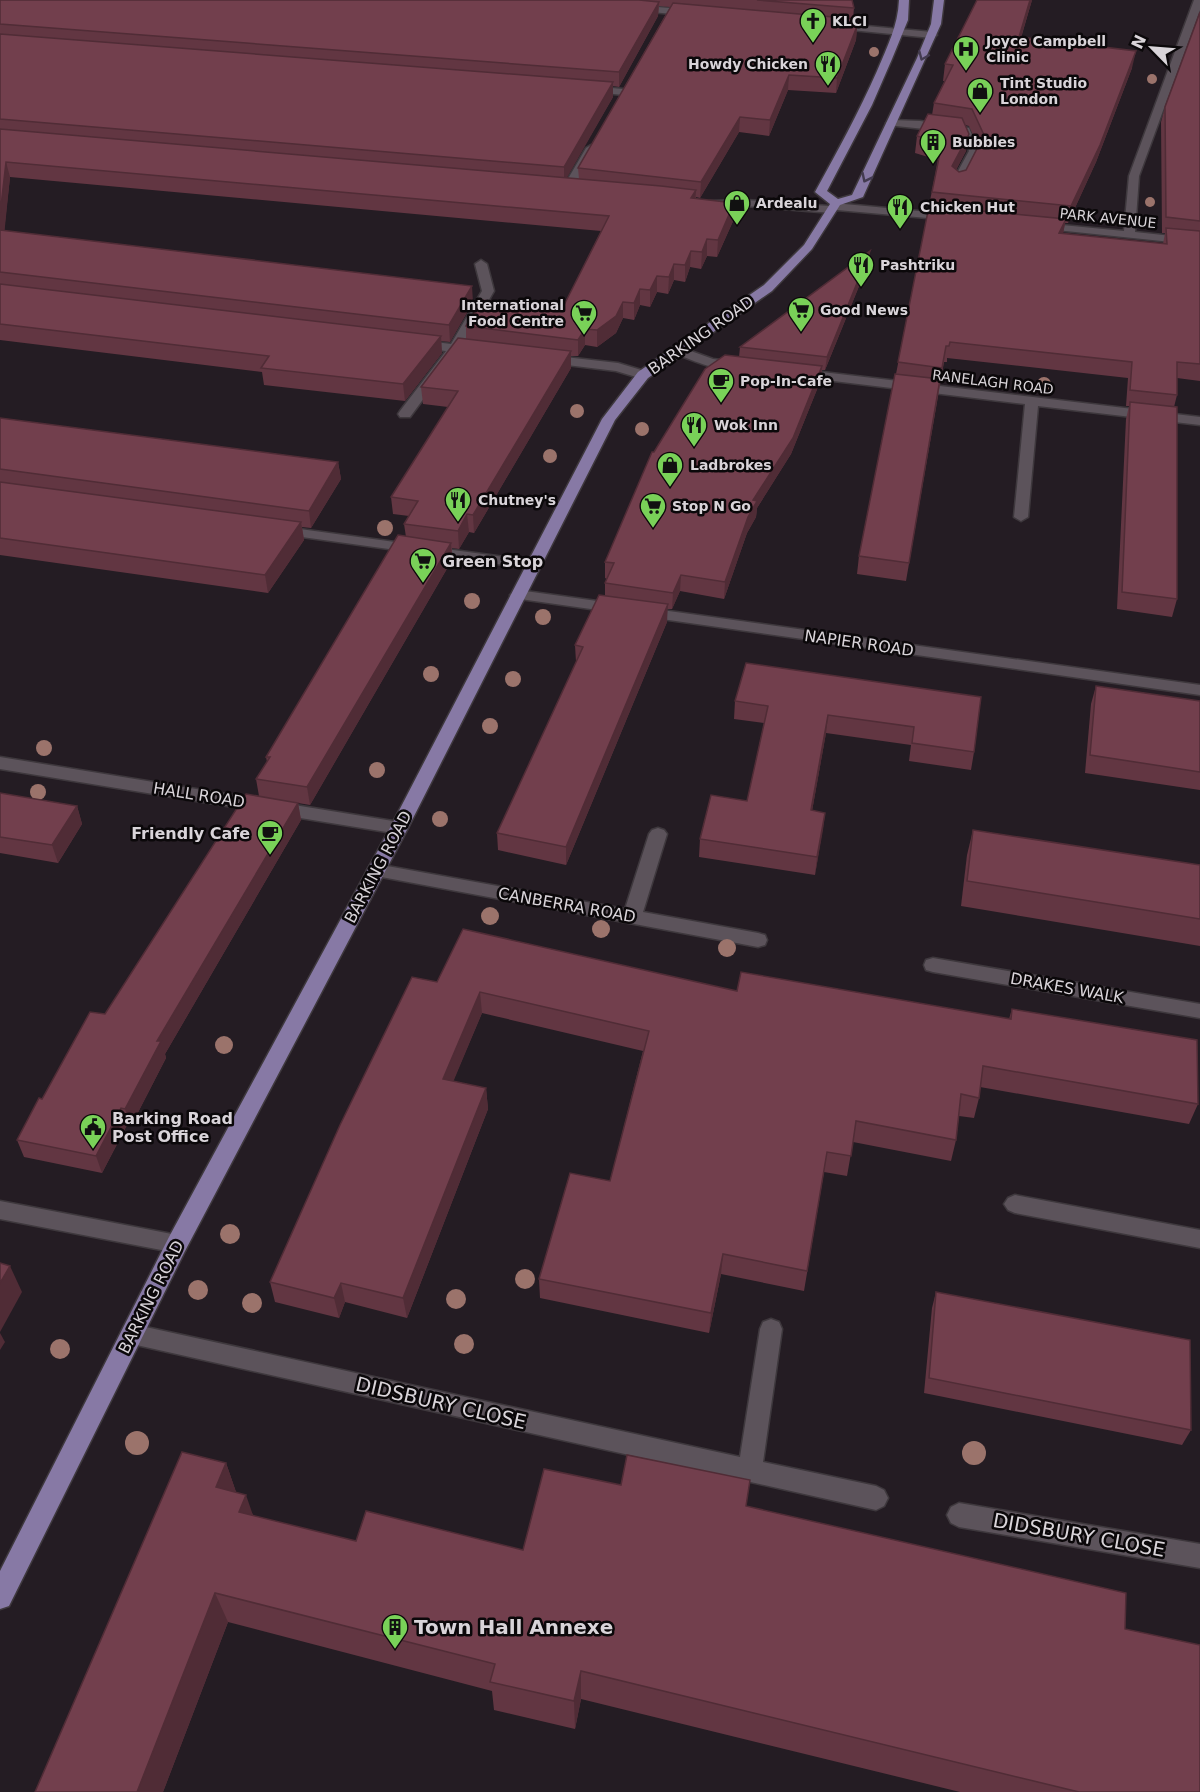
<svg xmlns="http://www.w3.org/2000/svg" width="1200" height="1792" viewBox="0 0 1200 1792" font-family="'DejaVu Sans',sans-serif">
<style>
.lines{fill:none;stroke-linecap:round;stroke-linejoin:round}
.minor-casing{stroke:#3e383d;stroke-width:3}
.major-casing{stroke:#3e383d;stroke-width:3}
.minor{fill:#5c535b;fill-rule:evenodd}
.major{fill:#8779a5;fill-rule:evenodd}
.tree{fill:#9b736b}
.wall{fill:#623642;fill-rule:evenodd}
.shaded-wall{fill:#502c36}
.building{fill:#723f4d;stroke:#502c36;stroke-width:1.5}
.oneway{stroke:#433b50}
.labels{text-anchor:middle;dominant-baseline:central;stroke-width:5;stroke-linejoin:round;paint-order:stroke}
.far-poi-label{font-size:14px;font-weight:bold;fill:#d9d4d9;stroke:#0b080a;text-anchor:start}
.far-street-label{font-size:14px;fill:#d9d4d9;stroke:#0b080a}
.street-label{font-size:16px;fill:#d9d4d9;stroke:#0b080a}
.poi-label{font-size:16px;font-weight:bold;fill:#d9d4d9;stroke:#0b080a;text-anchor:start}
.near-street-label{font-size:20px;fill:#d9d4d9;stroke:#0b080a}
.near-poi-label{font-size:20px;font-weight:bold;fill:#d9d4d9;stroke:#0b080a;text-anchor:start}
</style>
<rect width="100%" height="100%" fill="#241c23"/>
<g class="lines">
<g class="minor-casing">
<g id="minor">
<polygon points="1194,0 1200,0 1200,10 1139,176 1135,232 1200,239 1200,245 1037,228 1037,224 1041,223 1124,231 1129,176"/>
<polygon points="634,5 693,10 698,13 693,16 631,10 631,6"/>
<polygon points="834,23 932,32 937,35 932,38 831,28 829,26"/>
<polygon points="589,86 623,89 628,92 623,95 585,91 585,87"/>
<polygon points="891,120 920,121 969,128 979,151 961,186 957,187 951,184 969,151 961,133 887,125 886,123"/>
<polygon points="591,145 596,148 574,189 568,192 564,191 562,189 586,148"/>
<polygon points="745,200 829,206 834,203 950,214 956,217 950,220 837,210 832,213 745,206 710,207 704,204 710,201"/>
<polygon points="481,260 487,264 494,291 463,345 479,347 481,350 475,354 458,352 410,417 400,417 398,414 400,411 446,351 419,348 413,344 419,340 451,344 482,291 475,264"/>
<path d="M 677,346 L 713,359 L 736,362 L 742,366 C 729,378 688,358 673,353 L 671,350 L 673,347 Z"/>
<polygon points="547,355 618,363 648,372 649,375 643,379 616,371 542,362 541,359"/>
<polygon points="797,369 1200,417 1200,425 1038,406 1028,517 1021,521 1014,517 1025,404 792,376 791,373 792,370"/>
<polygon points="278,526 533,561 540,565 533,569 273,533 271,530"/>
<polygon points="518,590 1200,685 1200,695 513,598 510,595"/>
<polygon points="0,757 399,822 405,824 408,828 405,832 399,834 0,769"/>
<polygon points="658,828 664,830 667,834 643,912 758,933 765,935 767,940 765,945 758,947 376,876 370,875 367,870 370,865 376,864 625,909 649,834 652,830"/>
<polygon points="933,958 1200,1004 1200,1018 933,972 926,970 924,965 926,960"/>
<polygon points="1015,1195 1200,1230 1200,1248 1015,1213 1008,1210 1004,1204 1008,1198"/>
<polygon points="0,1201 177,1235 185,1237 188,1244 185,1251 177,1253 0,1219"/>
<polygon points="771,1319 779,1322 782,1329 763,1462 876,1486 884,1490 888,1498 884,1506 876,1510 132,1344 124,1341 121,1334 124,1327 132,1324 740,1457 760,1329 763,1322"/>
<polygon points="959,1503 1200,1544 1200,1568 959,1527 951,1523 947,1515 951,1507"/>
</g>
</g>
<g class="major-casing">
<path id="major" d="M 899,0 L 909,0 L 908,20 L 892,59 L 872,105 L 827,191 L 838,199 L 852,195 L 917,58 L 931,24 L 934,0 L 944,0 L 941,24 L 863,197 L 840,205 L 812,249 L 772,291 L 648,378 L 615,420 L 408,828 L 185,1251 L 9,1606 L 0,1609 L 0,1571 L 169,1237 L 390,828 L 602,419 L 638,372 L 764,285 L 804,245 L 830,204 L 815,192 C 837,152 859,112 877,71 C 887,47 898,26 899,0 Z"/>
</g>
<use href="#minor" class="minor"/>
<use href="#major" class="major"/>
</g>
<g class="tree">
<circle cx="1163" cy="50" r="4.5"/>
<circle cx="874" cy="52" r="5"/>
<circle cx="1152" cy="79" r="5"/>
<circle cx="1150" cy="202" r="5"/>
<circle cx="1044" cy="384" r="7"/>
<circle cx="577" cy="411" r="7"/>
<circle cx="642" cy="429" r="7"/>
<circle cx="550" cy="456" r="7"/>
<circle cx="385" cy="528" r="8"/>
<circle cx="472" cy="601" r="8"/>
<circle cx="543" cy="617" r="8"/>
<circle cx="431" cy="674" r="8"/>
<circle cx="513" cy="679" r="8"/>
<circle cx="490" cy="726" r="8"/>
<circle cx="44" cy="748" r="8"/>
<circle cx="377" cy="770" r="8"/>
<circle cx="38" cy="792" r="8"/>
<circle cx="440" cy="819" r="8"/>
<circle cx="490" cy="916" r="9"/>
<circle cx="601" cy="929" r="9"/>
<circle cx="727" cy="948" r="9"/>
<circle cx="224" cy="1045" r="9"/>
<circle cx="230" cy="1234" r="10"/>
<circle cx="525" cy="1279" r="10"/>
<circle cx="198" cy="1290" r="10"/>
<circle cx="456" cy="1299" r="10"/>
<circle cx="252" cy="1303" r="10"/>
<circle cx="464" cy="1344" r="10"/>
<circle cx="60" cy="1349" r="10"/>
<circle cx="137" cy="1443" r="12"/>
<circle cx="974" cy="1453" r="12"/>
</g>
<g class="wall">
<path d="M 0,0 L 852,0 L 854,8 L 853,19 L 857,26 L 856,40 L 836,93 L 788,90 L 769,136 L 739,132 L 700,198 L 696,197 L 696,198 L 734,219 L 717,257 L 707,256 L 701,269 L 690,267 L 685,282 L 674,280 L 668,294 L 657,292 L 650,307 L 640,305 L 634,320 L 623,318 L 616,333 L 597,347 L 585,345 L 578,356 L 571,356 L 571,368 L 474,533 L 469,532 L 459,549 L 452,548 L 452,560 L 310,805 L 298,803 L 301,820 L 165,1054 L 166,1058 L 131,1126 L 127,1125 L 102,1173 L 24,1157 L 17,1140 L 42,1099 L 105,1014 L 259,796 L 256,779 L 267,762 L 266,757 L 406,537 L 404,524 L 409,516 L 393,514 L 391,497 L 448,407 L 423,404 L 421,387 L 466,339 L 466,326 L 562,309 L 601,231 L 10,177 L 4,231 L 473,302 L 450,342 L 441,341 L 442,353 L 405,401 L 264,385 L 262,372 L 0,340 ZM 659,6 L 670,7 L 578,168 L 579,179 L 566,178 L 613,97 L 613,86 L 619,87 L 658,16 Z"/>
<path d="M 1032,0 L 1021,38 L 1132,68 L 1096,162 L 1068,223 L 1065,223 L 1063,233 L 1163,244 L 1165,233 L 1162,233 L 1161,122 L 1165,107 L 1200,12 L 1200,381 L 1177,378 L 1177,395 L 1174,407 L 1177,599 L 1172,617 L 1117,609 L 1126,419 L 1129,406 L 1126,406 L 1128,378 L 947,358 L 947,362 L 944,362 L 906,581 L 857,574 L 859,556 L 896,374 L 938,160 L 915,153 L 917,136 L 932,115 L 934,103 L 945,81 L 943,81 L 945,64 ZM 965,125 L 969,126 L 978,146 L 966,170 L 959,172 L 956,170 L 966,151 L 969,134 Z"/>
<polygon points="870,251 868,264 825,370 822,370 820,382 791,454 757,508 756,517 747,533 724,599 680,591 672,609 667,609 667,622 566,865 498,850 497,833 576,662 575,645 605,596 605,583 607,579 605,578 605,562 654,452 739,357 740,347"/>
<polygon points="0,418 338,462 341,479 311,528 302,527 304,540 268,593 0,555"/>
<polygon points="1096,686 1200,701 1200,790 1085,773 1091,704"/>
<polygon points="981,697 974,752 971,770 909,761 911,745 826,733 812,811 825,813 815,875 699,857 700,839 747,801 764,723 734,719 735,701"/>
<polygon points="0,793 77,806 82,824 58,863 0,853"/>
<polygon points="973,830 1200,865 1200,946 961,906 967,855"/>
<polygon points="437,982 737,991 1009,1019 1012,1009 1198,1104 1189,1124 980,1087 979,1098 974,1118 959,1116 956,1140 951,1161 853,1142 847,1176 824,1172 804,1291 721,1274 709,1333 540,1298 539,1279 610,1181 643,1051 482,1013 453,1081 486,1088 488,1109 407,1318 345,1302 339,1318 275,1302 270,1282"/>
<polygon points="936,1292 1191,1430 1182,1445 924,1393 932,1308"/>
<polygon points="226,1463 236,1492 254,1516 356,1541 523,1550 621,1485 747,1506 1125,1629 1200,1792 960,1792 581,1699 575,1729 494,1710 492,1691 228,1622 163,1792 35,1792"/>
</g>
<g class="shaded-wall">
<polygon points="1030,0 1032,0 1016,54 1019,37"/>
<polygon points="659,2 658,16 619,87 619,72"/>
<polygon points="857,26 856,40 836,93 837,78"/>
<polygon points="1136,51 1132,68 1096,162 1068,223 1071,206"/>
<polygon points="789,75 788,90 769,136 770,120"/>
<polygon points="613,82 613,97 564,183 564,167"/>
<polygon points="740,117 739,132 700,198 701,182"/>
<polygon points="969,134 966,151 949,183 952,166"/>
<polygon points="6,162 10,177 3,246 0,236 0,215"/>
<polygon points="696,190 695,206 691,198"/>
<polygon points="734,203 734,219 717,257 718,240"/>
<polygon points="1066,219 1063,234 1059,233"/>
<polygon points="707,239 707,256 701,269 702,252"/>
<polygon points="691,251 690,267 685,282 685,265"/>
<polygon points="870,251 868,264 825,370 827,357"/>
<polygon points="674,264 674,280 668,294 669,277"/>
<polygon points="657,276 657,292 650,307 650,290"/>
<polygon points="472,286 473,302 450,342 449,325"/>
<polygon points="640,289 640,305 634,320 634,303"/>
<polygon points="623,302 623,318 616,333 597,347 597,330"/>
<polygon points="585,329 585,345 578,356 578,340"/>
<polygon points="441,336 442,353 405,401 403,384"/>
<polygon points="571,351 571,368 474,533 473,515"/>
<polygon points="822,366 820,382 791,454 757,508 756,517 747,533 724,599 725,582 748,517 753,500"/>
<polygon points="338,462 341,479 311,528 309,511"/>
<polygon points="467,514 469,532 459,549 458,531"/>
<polygon points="301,522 304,540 268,593 265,575"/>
<polygon points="451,543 452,560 310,805 307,787"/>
<polygon points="681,575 680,591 672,609 673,593"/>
<polygon points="668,604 667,622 566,865 566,847"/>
<polygon points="828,715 826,733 809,828 811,810"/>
<polygon points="298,803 301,820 165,1054 166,1058 131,1126 125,1109 157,1041"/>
<polygon points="77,806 82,824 58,863 52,845"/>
<polygon points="825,813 823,830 815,875 817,857"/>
<polygon points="480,992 482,1013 446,1099 443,1079"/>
<polygon points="486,1088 488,1109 407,1318 403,1298"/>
<polygon points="121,1108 127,1125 102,1173 96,1156"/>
<polygon points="723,1254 721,1274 709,1333 711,1313"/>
<polygon points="10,1266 22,1292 0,1332 0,1283"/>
<polygon points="341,1283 345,1302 339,1318 334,1298"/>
<polygon points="0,1333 5,1342 0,1350"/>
<polygon points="226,1463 237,1495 216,1487"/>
<polygon points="246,1495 257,1527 239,1512"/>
<polygon points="215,1593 228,1622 163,1792 137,1792"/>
<polygon points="581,1671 581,1699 575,1729 574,1701"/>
</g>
<g class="building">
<polygon points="0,0 639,0 659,2 619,72 0,24"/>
<polygon points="757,0 852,0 854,8"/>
<polygon points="977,0 1030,0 1019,37 1136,51 1100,145 1071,206 932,192 942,143 917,136 928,114 962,118 969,134 952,166 959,172 966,170 984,135 972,109 934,103 953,65 945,64"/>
<polygon points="673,3 856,19 857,26 837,78 789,75 770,120 740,117 701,182 578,168"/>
<polygon points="1200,12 1200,221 1166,217 1165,107"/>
<polygon points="0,34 613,82 564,167 0,119"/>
<polygon points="0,129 661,186 696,190 691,198 734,203 718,240 707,239 702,252 691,251 685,265 674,264 669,277 657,276 650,290 640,289 634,303 623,302 616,316 597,330 585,329 578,340 466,326 481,300 562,309 609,216 6,162 0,215"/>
<polygon points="929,206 1066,219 1059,233 1167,244 1166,228 1200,231 1200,364 1177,362 1177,395 1130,390 1132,362 950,342 949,346 946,346 942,368 898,362"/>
<polygon points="0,230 472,286 449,325 0,272"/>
<polygon points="870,251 827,357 740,347"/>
<polygon points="0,284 441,336 403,384 261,368 269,356 0,324"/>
<polygon points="458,338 571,351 473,515 467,514 458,531 404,524 418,501 391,497 458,391 421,387"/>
<polygon points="725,355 822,366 793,438 753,500 757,501 748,517 725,582 681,575 673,593 605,583 614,563 605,562 652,452 654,452 705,369"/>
<polygon points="895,374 940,379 909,563 859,556"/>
<polygon points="1130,402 1177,407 1177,599 1122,592"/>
<polygon points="0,418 338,462 309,511 0,469"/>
<polygon points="0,482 301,522 265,575 0,538"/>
<polygon points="398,535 451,543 307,787 256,779 270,757 266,757"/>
<polygon points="599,595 668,604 566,847 497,833 583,647 575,645"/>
<polygon points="746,663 981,697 974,752 912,743 914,727 828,715 811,810 825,813 817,857 700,839 711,795 747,801 768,706 735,701"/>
<polygon points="1096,686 1200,701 1200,772 1090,755"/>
<polygon points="0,793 77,806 52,845 0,837"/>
<polygon points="246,794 298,803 157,1041 161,1041 125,1109 121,1108 96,1156 17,1140 39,1098 42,1099 90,1012 105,1014"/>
<polygon points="973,830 1200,865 1200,919 967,881"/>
<polygon points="463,929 737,991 741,972 1011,1019 1012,1009 1197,1040 1198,1104 983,1066 979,1098 961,1094 956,1140 856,1121 851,1156 827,1152 807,1271 723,1254 711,1313 539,1279 570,1173 610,1181 649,1031 480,992 443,1079 486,1088 403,1298 341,1283 334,1298 270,1282 340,1125 412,977 437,982"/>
<polygon points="0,1263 10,1266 0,1283"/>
<polygon points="936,1292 1190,1340 1191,1430 929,1378"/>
<polygon points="182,1452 226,1463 216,1487 246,1495 239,1512 356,1541 366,1511 523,1550 544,1469 621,1485 627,1455 750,1480 746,1506 1126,1593 1125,1629 1200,1645 1200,1792 1079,1792 581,1671 574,1701 490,1682 495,1664 215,1593 137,1792 35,1792"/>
</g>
<defs><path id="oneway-chevron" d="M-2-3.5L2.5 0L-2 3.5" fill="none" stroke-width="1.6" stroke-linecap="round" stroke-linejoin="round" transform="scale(1.5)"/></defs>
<g class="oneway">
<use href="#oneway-chevron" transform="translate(923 56) rotate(113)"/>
<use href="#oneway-chevron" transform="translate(866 178) rotate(116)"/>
</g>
<defs>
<g id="church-pin" transform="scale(1.35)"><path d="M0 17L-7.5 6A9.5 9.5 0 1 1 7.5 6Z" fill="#79d158" stroke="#0b080a"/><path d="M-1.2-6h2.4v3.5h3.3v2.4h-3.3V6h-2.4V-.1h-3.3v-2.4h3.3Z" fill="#111"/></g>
<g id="hospital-pin" transform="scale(1.35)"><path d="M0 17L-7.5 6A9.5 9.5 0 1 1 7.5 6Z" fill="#79d158" stroke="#0b080a"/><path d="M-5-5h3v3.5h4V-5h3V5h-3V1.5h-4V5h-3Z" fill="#111"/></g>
<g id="restaurant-pin" transform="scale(1.35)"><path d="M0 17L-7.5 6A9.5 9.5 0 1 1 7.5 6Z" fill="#79d158" stroke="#0b080a"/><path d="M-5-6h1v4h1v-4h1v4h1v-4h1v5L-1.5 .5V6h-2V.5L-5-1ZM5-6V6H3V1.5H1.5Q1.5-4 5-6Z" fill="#111"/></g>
<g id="shop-pin" transform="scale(1.35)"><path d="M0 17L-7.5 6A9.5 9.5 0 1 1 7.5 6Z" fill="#79d158" stroke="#0b080a"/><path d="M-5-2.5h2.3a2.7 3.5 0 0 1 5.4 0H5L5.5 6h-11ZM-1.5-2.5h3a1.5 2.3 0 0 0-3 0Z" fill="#111"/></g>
<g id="building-pin" transform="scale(1.35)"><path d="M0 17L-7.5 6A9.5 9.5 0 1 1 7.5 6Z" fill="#79d158" stroke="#0b080a"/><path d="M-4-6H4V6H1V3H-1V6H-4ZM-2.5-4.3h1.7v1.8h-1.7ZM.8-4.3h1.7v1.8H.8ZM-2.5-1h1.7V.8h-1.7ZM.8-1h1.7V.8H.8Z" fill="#111"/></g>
<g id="supermarket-pin" transform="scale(1.35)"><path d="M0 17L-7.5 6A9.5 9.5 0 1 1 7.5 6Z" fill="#79d158" stroke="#0b080a"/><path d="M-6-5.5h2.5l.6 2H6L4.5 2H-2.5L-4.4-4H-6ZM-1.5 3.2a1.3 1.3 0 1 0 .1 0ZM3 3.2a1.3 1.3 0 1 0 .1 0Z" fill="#111"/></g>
<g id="cafe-pin" transform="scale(1.35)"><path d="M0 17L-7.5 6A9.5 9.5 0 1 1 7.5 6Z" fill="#79d158" stroke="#0b080a"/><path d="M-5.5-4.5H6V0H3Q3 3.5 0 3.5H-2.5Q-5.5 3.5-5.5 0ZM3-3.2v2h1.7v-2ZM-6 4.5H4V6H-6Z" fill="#111"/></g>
<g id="civic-pin" transform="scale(1.35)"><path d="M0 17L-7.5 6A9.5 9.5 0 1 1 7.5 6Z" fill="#79d158" stroke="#0b080a"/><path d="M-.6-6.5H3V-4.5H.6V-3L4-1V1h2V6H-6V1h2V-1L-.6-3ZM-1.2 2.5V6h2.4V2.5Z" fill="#111"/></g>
</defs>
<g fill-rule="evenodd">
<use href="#church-pin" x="813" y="21"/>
<use href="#hospital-pin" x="966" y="49"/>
<use href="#restaurant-pin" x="828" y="64"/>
<use href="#shop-pin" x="980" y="91"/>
<use href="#building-pin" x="933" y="142"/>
<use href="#shop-pin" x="737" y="203"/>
<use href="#restaurant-pin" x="900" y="207"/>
<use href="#restaurant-pin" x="861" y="265"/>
<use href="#supermarket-pin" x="801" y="310"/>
<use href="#supermarket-pin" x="584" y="313"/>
<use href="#cafe-pin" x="721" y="381"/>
<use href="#restaurant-pin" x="694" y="425"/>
<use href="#shop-pin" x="670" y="465"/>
<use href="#restaurant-pin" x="458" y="500"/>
<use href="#supermarket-pin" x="653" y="506"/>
<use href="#supermarket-pin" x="423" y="561"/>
<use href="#cafe-pin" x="270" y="833"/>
<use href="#civic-pin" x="93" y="1127"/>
<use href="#building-pin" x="395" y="1627"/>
</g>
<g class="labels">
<g class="far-poi-label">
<text x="832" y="21">KLCI</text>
<text x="986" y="41">Joyce Campbell<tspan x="986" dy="16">Clinic</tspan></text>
<text x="808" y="64" text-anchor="end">Howdy Chicken</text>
<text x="1000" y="83">Tint Studio<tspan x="1000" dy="16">London</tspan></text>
<text x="952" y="142">Bubbles</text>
<text x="756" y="203">Ardealu</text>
<text x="920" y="207">Chicken Hut</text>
<text x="880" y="265">Pashtriku</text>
<text x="564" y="305" text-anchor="end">International<tspan x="564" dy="16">Food Centre</tspan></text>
<text x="820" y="310">Good News</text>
<text x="740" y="381">Pop-In-Cafe</text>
<text x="714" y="425">Wok Inn</text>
<text x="690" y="465">Ladbrokes</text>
<text x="478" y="500">Chutney's</text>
<text x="672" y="506">Stop N Go</text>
</g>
<g class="far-street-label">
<text transform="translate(1108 218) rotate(6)">PARK AVENUE</text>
<text transform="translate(993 382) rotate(7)">RANELAGH ROAD</text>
</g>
<g class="street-label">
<text transform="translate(701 335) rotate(-35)">BARKING ROAD</text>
<text transform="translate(859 643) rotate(8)">NAPIER ROAD</text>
<text transform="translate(199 795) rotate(9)">HALL ROAD</text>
<text transform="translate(378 867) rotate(-62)">BARKING ROAD</text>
<text transform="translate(567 905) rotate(10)">CANBERRA ROAD</text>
<text transform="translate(1067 988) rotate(10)">DRAKES WALK</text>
<text transform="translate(151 1297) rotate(-63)">BARKING ROAD</text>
</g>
<g class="poi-label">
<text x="442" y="561">Green Stop</text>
<text x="250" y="833" text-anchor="end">Friendly Cafe</text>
<text x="112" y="1118">Barking Road<tspan x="112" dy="18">Post Office</tspan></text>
</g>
<g class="near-street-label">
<text transform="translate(441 1403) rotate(13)">DIDSBURY CLOSE</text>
<text transform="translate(1079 1535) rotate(10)">DIDSBURY CLOSE</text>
</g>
<g class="near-poi-label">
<text x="414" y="1627">Town Hall Annexe</text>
</g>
</g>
<g transform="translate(1152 48) rotate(295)" stroke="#0b080a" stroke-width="4.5" paint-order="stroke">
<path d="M0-4.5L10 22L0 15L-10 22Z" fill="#d9d4d9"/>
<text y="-9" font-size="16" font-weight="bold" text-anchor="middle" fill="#d9d4d9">N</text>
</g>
</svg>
